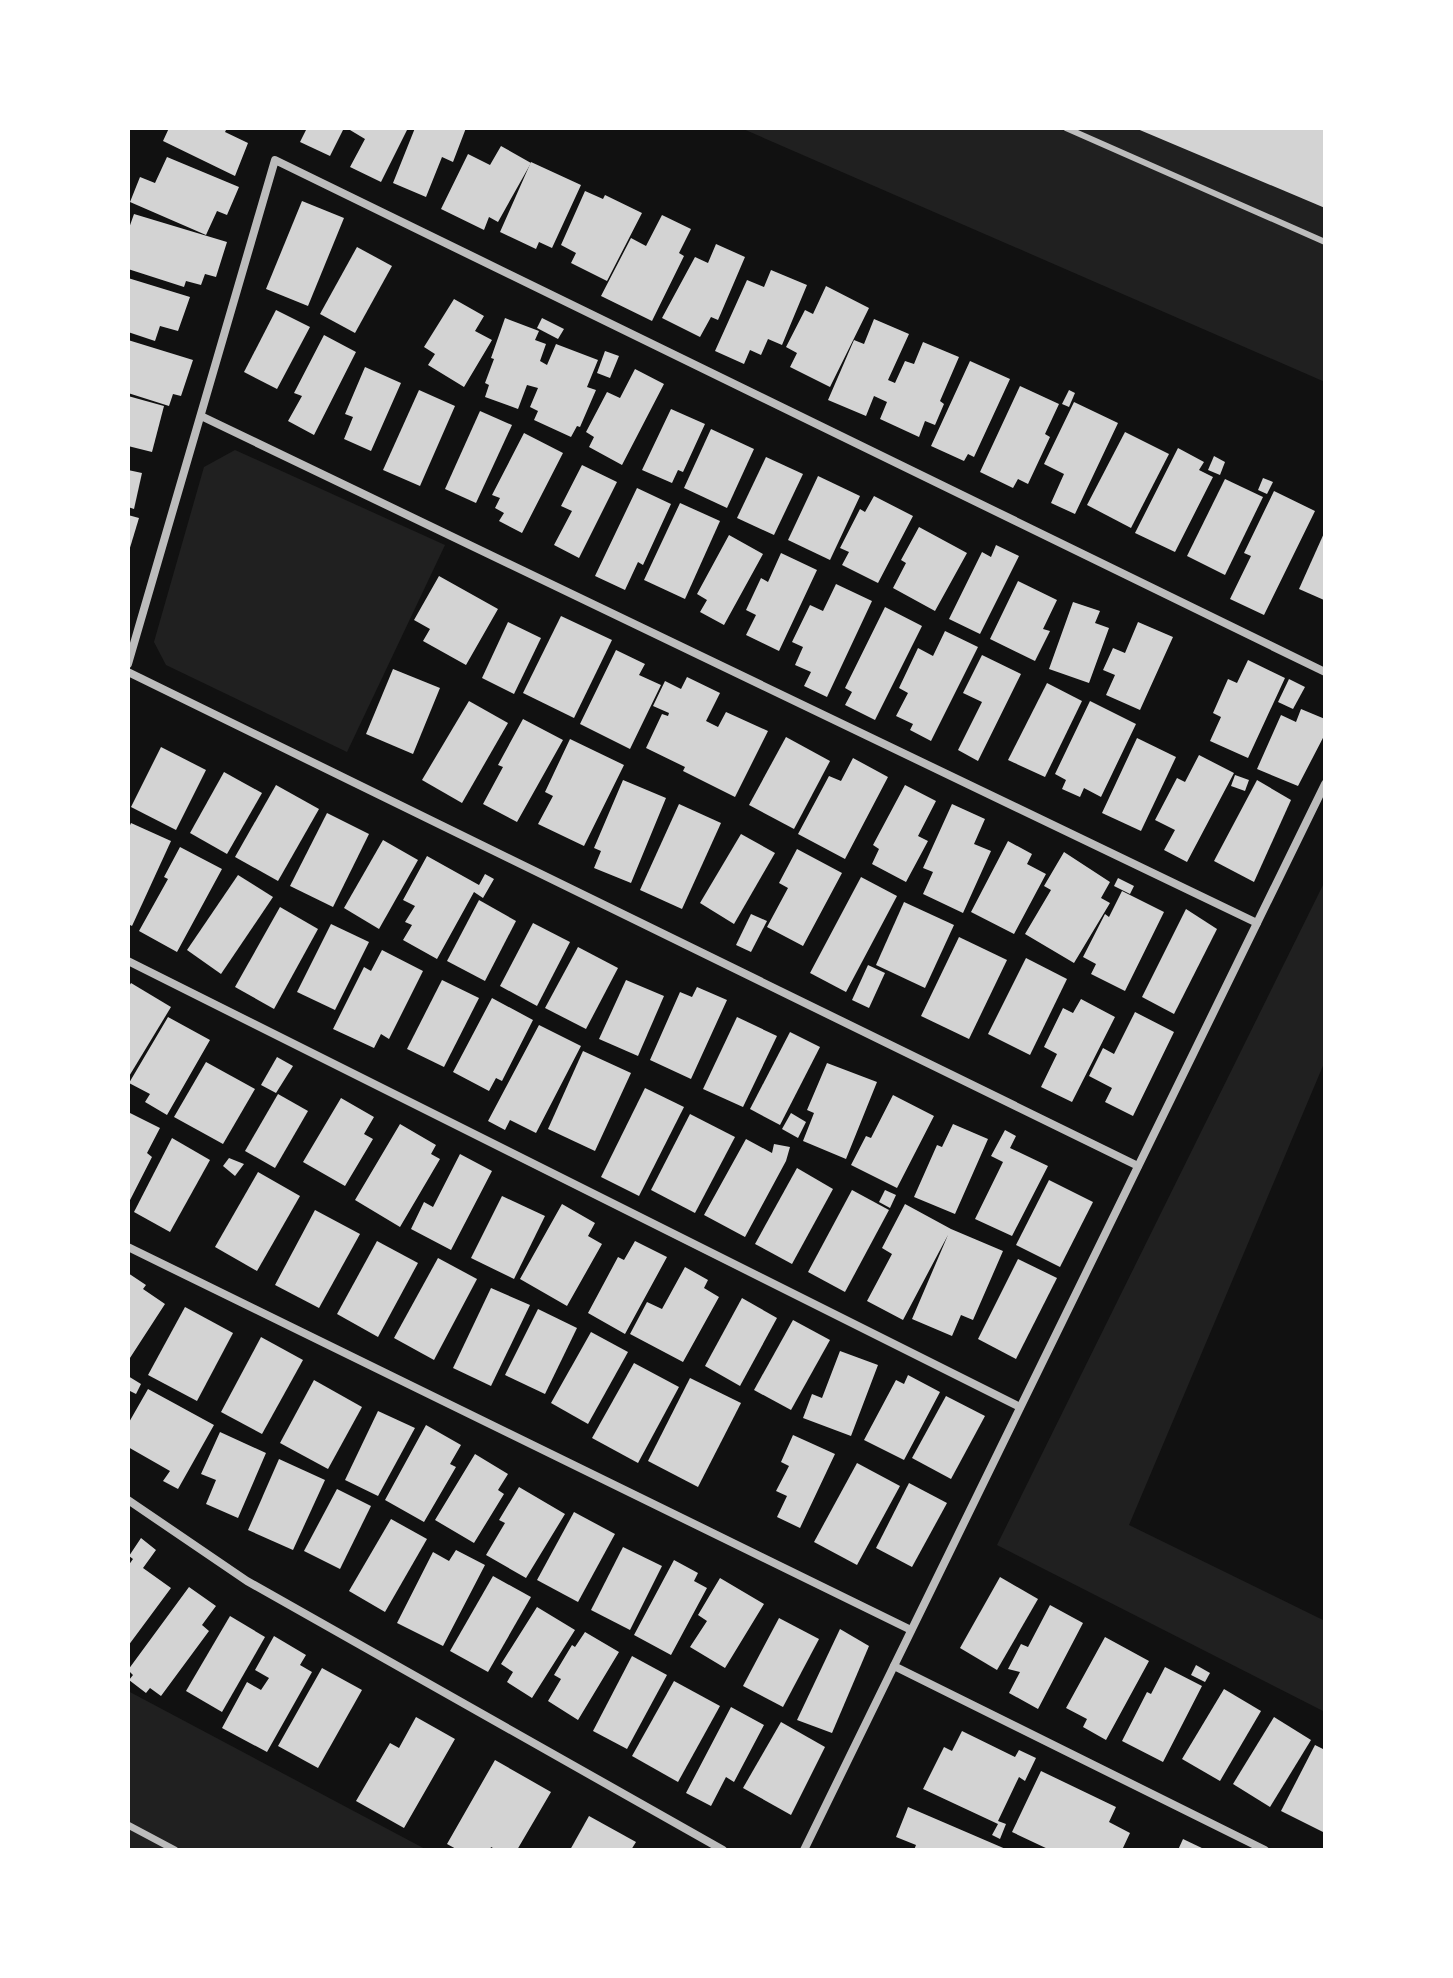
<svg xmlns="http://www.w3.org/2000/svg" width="1453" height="1978" viewBox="0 0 1453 1978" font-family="Karla,sans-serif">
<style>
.green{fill:#202020}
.building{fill:#d3d3d3}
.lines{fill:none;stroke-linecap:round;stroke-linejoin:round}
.service{stroke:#bcbcbc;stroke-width:6}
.pedestrian{stroke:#bcbcbc;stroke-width:7}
.minor{stroke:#bcbcbc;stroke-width:8}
</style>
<rect width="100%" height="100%" fill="#111"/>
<g class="green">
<polygon points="741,128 1325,128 1325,382"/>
<polygon points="235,450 445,545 347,752 166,665 154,642 204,467"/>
<polygon points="1325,881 1325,1061 1129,1525 1325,1621 1325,1712 997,1545"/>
<polygon points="128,1691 427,1850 128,1850"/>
</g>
<g class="building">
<polygon points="169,128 227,128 225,132 248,143 235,176 163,141"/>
<polygon points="307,128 344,128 330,156 300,142"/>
<polygon points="351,128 408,128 381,182 350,167 365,139 350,130"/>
<polygon points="415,128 429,130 430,128 466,128 453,162 442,157 426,197 393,183"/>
<polygon points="1135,128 1325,128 1325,208"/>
<polygon points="501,146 531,163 498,222 489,217 484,230 441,209 468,154 490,165"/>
<polygon points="167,157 239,187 227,215 217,211 206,235 130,202 140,177 155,183"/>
<polygon points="531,162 581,185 552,248 539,242 536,249 500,232"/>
<polygon points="585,191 603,199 605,195 642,213 607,281 571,263 576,253 561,245"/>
<polygon points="302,201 344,218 308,306 266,289"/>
<polygon points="134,214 227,242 216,277 205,274 201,285 186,281 184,287 128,269 128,231"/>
<polygon points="662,215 691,229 679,253 684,256 652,321 601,296 631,238 646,246"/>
<polygon points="716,244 745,257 718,320 711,317 700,337 662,318 695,257 708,263"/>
<polygon points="357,247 392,266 355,333 320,314"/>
<polygon points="771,270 807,285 782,345 768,339 761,355 750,350 744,364 715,351 747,280 764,287"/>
<polygon points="128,278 190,297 178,331 160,326 155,341 128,332"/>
<polygon points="826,286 869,308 830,387 790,367 797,353 786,347 805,310 813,314"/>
<polygon points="454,299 484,316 475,331 492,340 464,387 428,365 435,354 424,347"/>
<polygon points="276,310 310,327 277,389 244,372"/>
<polygon points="505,318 539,331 535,340 546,344 540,361 547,365 556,344 598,360 587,387 596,390 580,427 577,426 571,437 534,420 538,411 530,407 538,388 527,385 518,409 485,397 489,385 485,383 494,359 491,358"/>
<polygon points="542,318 564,329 558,339 537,328"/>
<polygon points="874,319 909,334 888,380 895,383 905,361 914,364 923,342 959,357 940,401 944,404 935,425 925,421 919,437 880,419 887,402 874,396 866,416 828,400 854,340 864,344"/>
<polygon points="324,335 356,352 314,435 288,421 302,396 294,393"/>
<polygon points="128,340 193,360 181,396 173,394 169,406 128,393"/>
<polygon points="605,351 619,356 610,378 597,373"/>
<polygon points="970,361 1010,379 974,457 968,454 964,461 931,446"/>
<polygon points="365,367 401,383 371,451 344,439 353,417 345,414"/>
<polygon points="635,369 664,384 622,465 589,447 594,437 586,432 607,392 620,398"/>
<polygon points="1020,386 1059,404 1045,434 1050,437 1028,484 1018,479 1013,488 980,472"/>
<polygon points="419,390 455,406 420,486 383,470"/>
<polygon points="1069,390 1075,393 1069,407 1062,404"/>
<polygon points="128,396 164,406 152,452 128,446"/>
<polygon points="1074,402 1118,423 1075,514 1051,503 1064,474 1044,464"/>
<polygon points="671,409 705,424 683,472 678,470 672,483 642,470"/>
<polygon points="480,411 512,425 476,503 445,489"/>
<polygon points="711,429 754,449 727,508 684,488"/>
<polygon points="1125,432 1169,454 1131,528 1087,505"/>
<polygon points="524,433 563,453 522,533 499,521 504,513 495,508 500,498 492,495"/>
<polygon points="1178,448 1204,462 1199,470 1213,477 1175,552 1135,533"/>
<polygon points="1214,456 1225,462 1220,475 1208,470"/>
<polygon points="766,457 803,474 774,535 737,518"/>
<polygon points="582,465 617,482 579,558 554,545 572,511 561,506"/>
<polygon points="128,470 142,473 134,509 128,507"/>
<polygon points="818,476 860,496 830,560 788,540"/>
<polygon points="1263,478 1273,482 1267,494 1258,490"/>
<polygon points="1225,479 1263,497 1225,575 1187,556"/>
<polygon points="637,488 671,504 643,565 638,562 625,590 595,576"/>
<polygon points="1274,491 1315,511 1264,615 1230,599 1251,556 1244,553"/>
<polygon points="874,496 913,516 878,583 842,565 849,552 840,548 860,509 865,512"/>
<polygon points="680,503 720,521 685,599 644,580"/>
<polygon points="128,515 139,518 129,551 128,551"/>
<polygon points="919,527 967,553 935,611 893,588 906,563 901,560"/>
<polygon points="1325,531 1325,598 1324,600 1299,589"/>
<polygon points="729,535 763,554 724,625 700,612 707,600 697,594"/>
<polygon points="996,545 1019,556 980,634 949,619 982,552 991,557"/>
<polygon points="781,553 817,570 779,651 746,635 756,615 746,610 761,578 768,582"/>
<polygon points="439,576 498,609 466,665 423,641 430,629 414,620"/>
<polygon points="1018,581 1057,600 1043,629 1050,631 1035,661 990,639"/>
<polygon points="836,584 872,601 827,697 804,686 811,672 795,665 803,647 792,642 810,605 823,611"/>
<polygon points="1073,602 1100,611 1095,623 1109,628 1089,683 1049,669"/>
<polygon points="885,607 922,626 875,720 845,705 852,692 845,688"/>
<polygon points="561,616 612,640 574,718 523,693"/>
<polygon points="508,622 541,638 514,694 482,678"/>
<polygon points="1138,622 1173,637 1140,710 1106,695 1115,675 1103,670 1113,648 1125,653"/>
<polygon points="945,631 978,647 931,741 910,730 913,724 896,716 908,693 899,688 918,648 933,656"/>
<polygon points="616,650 645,664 639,675 661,685 630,749 580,724"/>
<polygon points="982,655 1021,674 978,761 958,750 982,702 963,693"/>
<polygon points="1248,660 1285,678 1248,758 1210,741 1221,717 1213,713 1228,679 1237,683"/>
<polygon points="393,669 440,688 413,754 366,734"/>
<polygon points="687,677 720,693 706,721 718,727 726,712 768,731 735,797 683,771 685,767 646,748 662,714 668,716 669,713 653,706 665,681 681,689"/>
<polygon points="1289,679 1305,687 1293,709 1278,702"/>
<polygon points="1047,683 1082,701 1045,777 1008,760"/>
<polygon points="469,701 508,723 462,803 422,780"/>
<polygon points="1090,701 1136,724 1101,797 1084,788 1080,797 1062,789 1066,780 1055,774"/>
<polygon points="1301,709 1325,719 1325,734 1298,786 1257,769 1281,715 1296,722"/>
<polygon points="523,719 563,740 517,822 483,804 503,767 498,765"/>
<polygon points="786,737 830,761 794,829 749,805"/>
<polygon points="1137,738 1176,757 1141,831 1102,813"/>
<polygon points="570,739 624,765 584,846 538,824 553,796 545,792"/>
<polygon points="161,747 206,770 176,830 131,807"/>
<polygon points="1199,755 1234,773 1187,862 1164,850 1175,830 1155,820 1177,778 1185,782"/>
<polygon points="853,758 888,777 845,859 798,834 829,776 841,781"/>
<polygon points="224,772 262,793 227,854 190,833"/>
<polygon points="1235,775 1249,780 1245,791 1231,786"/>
<polygon points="623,780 666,798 631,883 594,868 601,851 594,848"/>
<polygon points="1257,780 1291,800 1254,882 1214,861"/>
<polygon points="276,785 319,809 278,881 235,857"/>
<polygon points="905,785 936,801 918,836 928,841 906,882 872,864 879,849 873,845"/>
<polygon points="679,804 721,823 682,909 640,890"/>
<polygon points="952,804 985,819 974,844 991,851 963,913 923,894 933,872 923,868"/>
<polygon points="327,813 369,834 333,907 290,886"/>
<polygon points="131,823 171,841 132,926 128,924 128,830"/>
<polygon points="741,834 775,853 734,924 700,903"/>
<polygon points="383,840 418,860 379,929 344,908"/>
<polygon points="1008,841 1032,854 1027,864 1046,874 1014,934 971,912"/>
<polygon points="180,847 222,869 177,952 139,931 168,879 164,877"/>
<polygon points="797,849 842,873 803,946 767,927 788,888 779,883"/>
<polygon points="1064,852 1110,882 1101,898 1110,903 1074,963 1025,934 1051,890 1044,886"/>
<polygon points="427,856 479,885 485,874 494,879 483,898 474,892 437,959 403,940 412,925 405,922 415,906 403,900"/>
<polygon points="238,875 273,897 221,974 187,950"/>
<polygon points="861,877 897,896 846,992 810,973"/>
<polygon points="1118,878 1134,886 1130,894 1114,886"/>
<polygon points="1122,891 1164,912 1125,991 1091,974 1096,964 1083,957 1105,914 1109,917"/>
<polygon points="479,900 516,921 485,981 447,961"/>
<polygon points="904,902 954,925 925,988 876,965"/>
<polygon points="280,907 318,929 274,1009 235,987"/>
<polygon points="1186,909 1217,929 1174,1014 1142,997"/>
<polygon points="751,914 767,921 751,952 736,945"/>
<polygon points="533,923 570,942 537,1006 500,986"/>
<polygon points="331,924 369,942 335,1010 297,992"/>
<polygon points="959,937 1007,960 969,1039 921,1016"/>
<polygon points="578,947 618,968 586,1029 545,1008"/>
<polygon points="382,950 423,971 389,1039 381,1034 374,1048 333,1029 364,967 371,971"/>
<polygon points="1026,958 1067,979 1030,1055 988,1034"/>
<polygon points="868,965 885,973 869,1008 852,1000"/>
<polygon points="442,980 479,998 444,1067 407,1049"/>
<polygon points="626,980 664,996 638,1056 599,1039"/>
<polygon points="131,983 171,1007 128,1078 128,988"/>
<polygon points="697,987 727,1000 691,1079 650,1060 680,992 692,997"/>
<polygon points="492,998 533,1020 502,1081 496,1078 489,1091 453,1072"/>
<polygon points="1081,999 1115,1017 1072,1102 1041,1087 1057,1054 1044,1047 1063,1008 1073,1013"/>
<polygon points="1135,1012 1174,1032 1133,1116 1105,1102 1112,1088 1089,1076 1103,1048 1114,1054"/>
<polygon points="168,1017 210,1040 167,1115 145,1102 150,1094 129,1083"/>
<polygon points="737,1017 777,1036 743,1107 703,1089"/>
<polygon points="539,1025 581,1046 536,1133 510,1120 505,1130 488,1121"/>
<polygon points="790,1032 820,1047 780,1125 750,1109"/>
<polygon points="583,1051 631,1073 595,1151 548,1129"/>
<polygon points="277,1057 293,1066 276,1093 261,1085"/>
<polygon points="206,1062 255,1089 223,1144 174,1117"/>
<polygon points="827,1063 877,1082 846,1159 803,1141 814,1113 807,1110"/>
<polygon points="645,1088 684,1107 639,1196 601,1177"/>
<polygon points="278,1094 308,1111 275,1168 245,1151"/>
<polygon points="893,1095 934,1116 897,1188 851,1165 866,1136 871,1138"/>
<polygon points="341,1098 374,1117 364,1134 373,1139 345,1186 303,1162"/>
<polygon points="128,1112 160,1128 147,1153 152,1157 128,1204"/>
<polygon points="791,1113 806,1122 798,1138 782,1129"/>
<polygon points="690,1114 735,1137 695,1213 651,1190"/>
<polygon points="400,1124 436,1145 431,1154 440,1159 400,1227 355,1200"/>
<polygon points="953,1124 988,1139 955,1214 914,1197 937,1145 942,1147"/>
<polygon points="1005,1130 1016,1136 1010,1148 1048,1166 1012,1236 975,1219 1003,1162 991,1156"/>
<polygon points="172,1138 210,1160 170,1232 134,1212"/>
<polygon points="746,1139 772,1153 774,1144 790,1147 786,1161 745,1237 704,1215"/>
<polygon points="460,1154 492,1171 451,1250 411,1229 424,1202 433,1207"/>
<polygon points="229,1158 244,1164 235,1176 223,1166"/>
<polygon points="797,1168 833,1189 792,1264 755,1244"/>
<polygon points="258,1172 300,1196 257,1271 215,1247"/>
<polygon points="1049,1180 1093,1202 1060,1267 1016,1245"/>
<polygon points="852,1190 889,1210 845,1292 808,1272"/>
<polygon points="885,1190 896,1195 890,1208 879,1202"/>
<polygon points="502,1196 545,1216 514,1279 471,1258"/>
<polygon points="562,1204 595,1223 588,1236 602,1244 567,1306 520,1279"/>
<polygon points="905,1204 951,1229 1003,1251 973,1320 961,1315 952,1336 912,1319 948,1235 903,1320 867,1301 892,1254 882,1248"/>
<polygon points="315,1210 360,1234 319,1308 275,1285"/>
<polygon points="377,1241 418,1263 378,1337 337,1314"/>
<polygon points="635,1241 667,1257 625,1334 588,1313 618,1257 624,1260"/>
<polygon points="438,1258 477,1279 434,1360 394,1338"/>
<polygon points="1018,1259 1057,1278 1016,1359 978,1339"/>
<polygon points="685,1267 708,1280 704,1288 719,1297 683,1362 630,1334 647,1302 662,1309"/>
<polygon points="128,1273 146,1285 143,1289 165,1304 128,1361"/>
<polygon points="491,1288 530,1305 491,1386 453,1368"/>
<polygon points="742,1298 777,1318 740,1386 705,1366"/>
<polygon points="185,1307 233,1333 197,1401 148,1375"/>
<polygon points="538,1309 577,1328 545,1394 505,1375"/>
<polygon points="793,1320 830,1340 791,1410 754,1390"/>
<polygon points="591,1332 628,1352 588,1424 551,1403"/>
<polygon points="261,1337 303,1360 262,1434 221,1412"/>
<polygon points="840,1351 878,1365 851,1436 803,1418 812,1394 822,1398"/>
<polygon points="634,1363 679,1387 638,1463 592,1438"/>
<polygon points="908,1375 940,1392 904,1460 864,1440 896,1380 904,1384"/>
<polygon points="128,1376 141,1384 136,1394 128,1390"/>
<polygon points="690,1378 741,1403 698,1487 648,1461"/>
<polygon points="314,1380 362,1407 328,1469 280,1443"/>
<polygon points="148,1389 214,1425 178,1489 163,1481 170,1471 128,1447 128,1424"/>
<polygon points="946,1396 985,1416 951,1479 912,1458"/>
<polygon points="378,1411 415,1428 378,1496 345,1480"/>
<polygon points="426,1425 461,1445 450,1464 456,1467 424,1522 385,1500"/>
<polygon points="220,1432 266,1453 238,1518 206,1504 216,1480 201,1474"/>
<polygon points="793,1435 835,1454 800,1528 777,1517 787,1496 776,1491 789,1466 781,1462"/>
<polygon points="475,1454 508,1474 498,1490 504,1494 474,1543 435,1520"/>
<polygon points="279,1459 325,1480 293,1550 248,1530"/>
<polygon points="857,1463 900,1486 857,1565 814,1542"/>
<polygon points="909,1483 947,1503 912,1567 876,1548"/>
<polygon points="519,1487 565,1514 526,1578 486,1555 505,1523 499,1520"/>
<polygon points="337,1489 371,1506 340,1569 304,1551"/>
<polygon points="574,1512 615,1534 578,1602 537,1580"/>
<polygon points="391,1519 427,1539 385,1612 349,1591"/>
<polygon points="141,1538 156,1550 143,1568 171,1588 128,1646 128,1566 133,1559 129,1556"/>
<polygon points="623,1547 662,1566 630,1630 591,1610"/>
<polygon points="456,1550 485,1565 443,1646 397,1623 433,1552 449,1561"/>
<polygon points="674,1560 698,1573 694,1581 707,1588 671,1655 634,1635"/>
<polygon points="493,1576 531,1597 488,1672 450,1651"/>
<polygon points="1000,1577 1038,1599 997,1670 960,1648"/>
<polygon points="720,1578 764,1604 725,1668 690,1647 707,1621 698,1615"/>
<polygon points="189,1587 216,1606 202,1625 209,1631 161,1696 150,1688 146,1693 129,1680 133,1675 128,1670"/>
<polygon points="1050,1605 1083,1623 1038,1709 1009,1693 1020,1672 1008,1669 1021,1644 1028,1647"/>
<polygon points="537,1607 575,1630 532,1698 507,1682 513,1672 501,1664"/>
<polygon points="230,1616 265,1637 222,1712 186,1691"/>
<polygon points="779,1618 819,1639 783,1707 743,1686"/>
<polygon points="840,1629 869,1646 832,1733 797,1720"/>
<polygon points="585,1632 619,1652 578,1720 548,1701 561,1679 554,1675 572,1645 575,1647"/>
<polygon points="274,1636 306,1655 300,1665 312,1672 267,1752 222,1728 247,1682 261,1690 269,1678 255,1670"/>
<polygon points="1105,1637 1149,1661 1106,1740 1083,1727 1087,1719 1066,1708"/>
<polygon points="632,1656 667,1675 627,1749 593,1731"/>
<polygon points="1196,1665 1210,1673 1205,1682 1191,1675"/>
<polygon points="1165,1667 1202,1686 1163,1762 1122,1741 1147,1692 1151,1694"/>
<polygon points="322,1668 362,1690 318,1768 278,1746"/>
<polygon points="674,1681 720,1706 678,1782 632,1756"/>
<polygon points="1224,1689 1261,1711 1220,1781 1182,1759"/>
<polygon points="731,1707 764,1725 734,1782 726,1777 711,1806 686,1793"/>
<polygon points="416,1717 455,1739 404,1828 356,1801 390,1743 399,1748"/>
<polygon points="1274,1717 1311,1740 1270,1807 1233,1784"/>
<polygon points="781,1722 825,1747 791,1815 743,1788"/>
<polygon points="962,1731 1015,1757 1019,1750 1036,1758 1025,1781 1019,1777 998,1821 1006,1824 1000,1839 992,1835 998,1824 923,1789 944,1747 952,1751"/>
<polygon points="1315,1745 1325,1750 1325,1833 1281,1811"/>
<polygon points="495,1760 551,1792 517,1850 497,1850 491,1847 490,1850 458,1850 447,1844"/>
<polygon points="1041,1771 1116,1807 1109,1822 1130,1833 1122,1850 1050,1850 1012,1832"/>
<polygon points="908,1807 1008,1850 914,1850 916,1845 896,1837"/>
<polygon points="589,1816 636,1842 631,1850 570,1850"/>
<polygon points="1183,1839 1206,1850 1178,1850"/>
</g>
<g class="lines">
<polyline class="service" points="1066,128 1325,242"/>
<polyline class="pedestrian" points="128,1825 175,1850"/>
<g class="minor">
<polyline points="201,416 1257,923"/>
<polyline points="128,664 275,160 1325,672"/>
<polyline points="128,672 1138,1166"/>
<polyline points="128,961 1020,1407"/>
<polyline points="128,1247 911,1630"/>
<polyline points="128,1500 247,1581 723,1850"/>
<polyline points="894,1666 1265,1850"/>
<polyline points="804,1850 1325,784"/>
</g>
</g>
<rect width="1453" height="1978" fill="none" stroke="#ffffff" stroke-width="260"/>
</svg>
